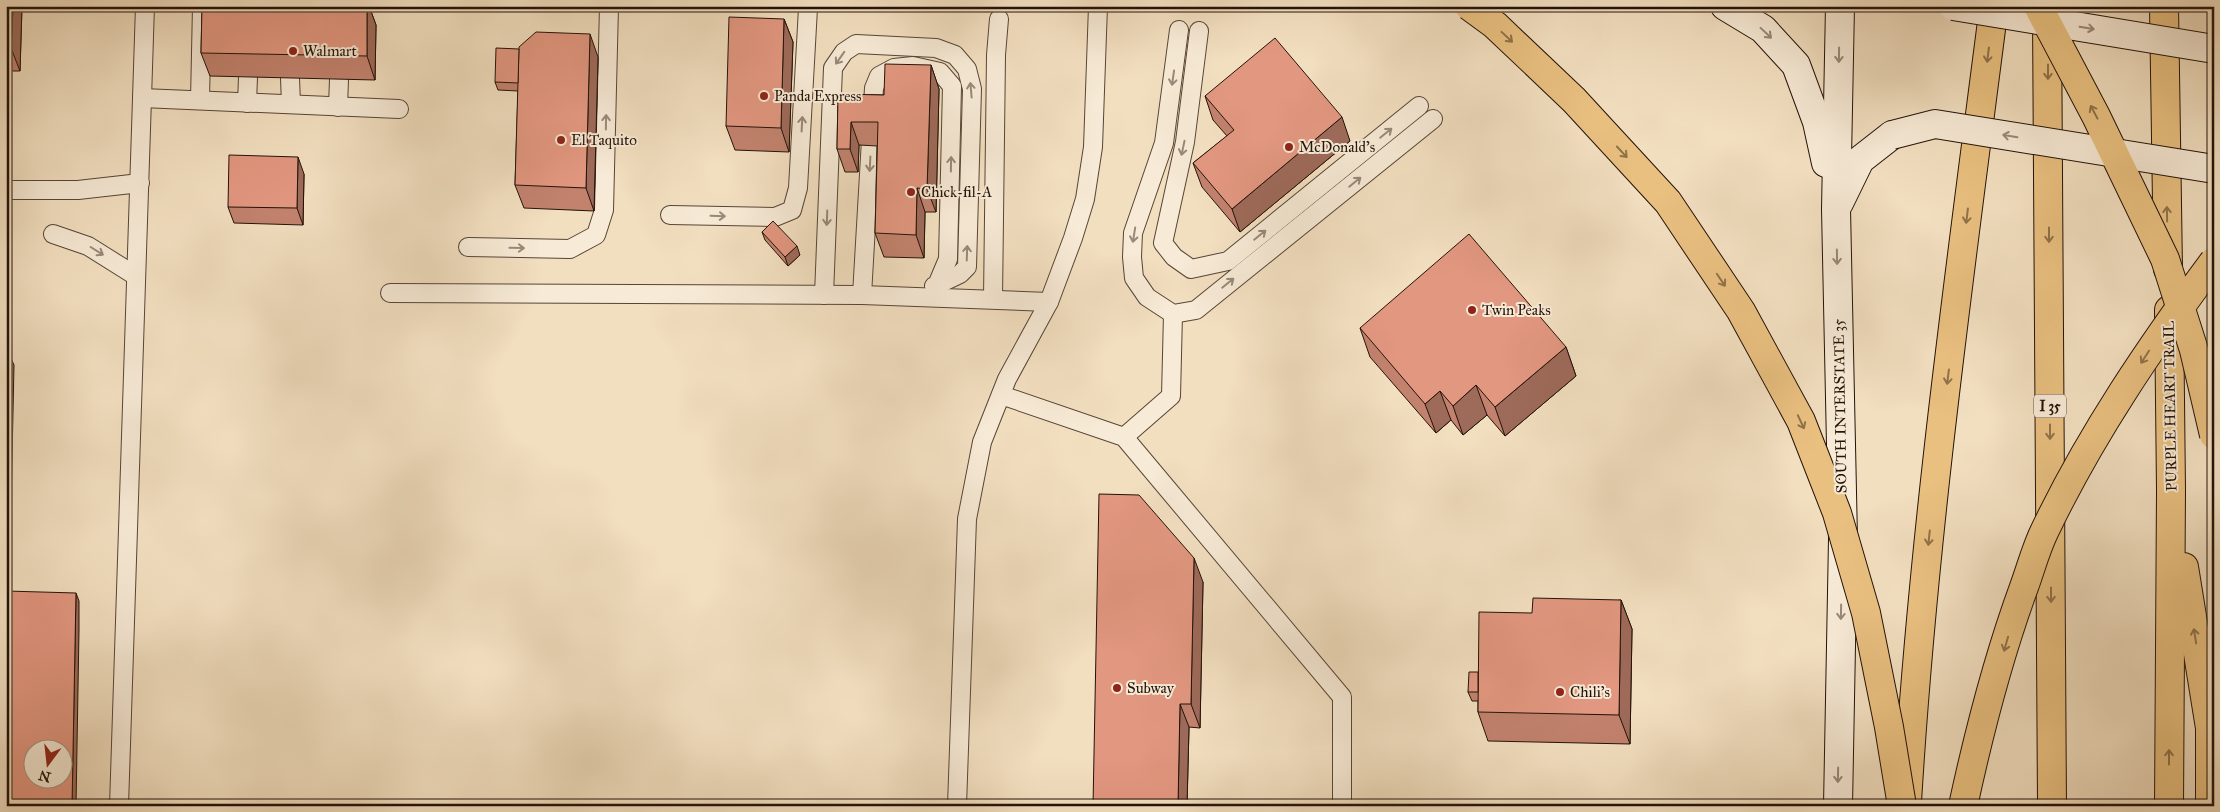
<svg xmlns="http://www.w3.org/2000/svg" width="2220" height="812" viewBox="0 0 2220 812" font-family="'IM FELL Great Primer',serif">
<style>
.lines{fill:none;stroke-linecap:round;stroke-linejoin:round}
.service-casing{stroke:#574536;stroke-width:20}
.secondary-casing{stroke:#231208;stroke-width:30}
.motorway-casing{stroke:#231208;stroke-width:30}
.service{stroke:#f7ead6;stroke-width:18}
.secondary{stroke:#f7ead6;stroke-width:28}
.motorway{stroke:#e9c080;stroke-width:28}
.secondary-bridge-casing{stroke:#231208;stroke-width:30;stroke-linecap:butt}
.motorway-bridge-casing{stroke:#231208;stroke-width:30;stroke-linecap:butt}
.secondary-bridge{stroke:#f7ead6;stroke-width:28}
.motorway-bridge{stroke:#e9c080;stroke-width:28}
.wall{fill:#c2826e;stroke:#231208}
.shaded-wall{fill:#9e6a5a;stroke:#231208}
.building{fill:#e29780;stroke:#231208;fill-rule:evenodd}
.oneway{stroke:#988979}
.oneway2{stroke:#90724a}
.poi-dot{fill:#8f2418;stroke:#f7ead6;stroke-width:2}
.labels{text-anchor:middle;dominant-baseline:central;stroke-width:4;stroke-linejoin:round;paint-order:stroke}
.shield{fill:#f7ead6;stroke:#635346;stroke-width:1}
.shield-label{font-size:14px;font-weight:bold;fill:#231208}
.poi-label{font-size:15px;fill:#231208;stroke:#f7ead6;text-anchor:start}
.street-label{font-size:15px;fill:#231208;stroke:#f7ead6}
</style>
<rect width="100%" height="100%" fill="#f2dfc0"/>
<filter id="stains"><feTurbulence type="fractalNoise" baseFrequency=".004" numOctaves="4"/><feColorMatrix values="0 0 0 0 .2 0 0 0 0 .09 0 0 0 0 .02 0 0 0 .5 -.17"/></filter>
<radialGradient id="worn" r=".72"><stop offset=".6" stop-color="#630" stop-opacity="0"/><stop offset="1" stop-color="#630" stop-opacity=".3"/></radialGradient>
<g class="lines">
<g class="service-casing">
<g id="service">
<polyline points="1179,30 1164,143 1133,233 1132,257 1134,278 1147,297 1173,314 1196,310 1433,119"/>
<polyline points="1199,31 1185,142 1163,243 1174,257 1191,269 1228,261 1419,106"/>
<polyline points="290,78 291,104"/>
<polyline points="142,98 399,109"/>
<polyline points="200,100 202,6"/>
<polyline points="247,103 248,77"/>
<polyline points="338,107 339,79"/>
<polyline points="6,190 78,190 140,183"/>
<polyline points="670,215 775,217 792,210 798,188 808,8"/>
<polyline points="53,234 88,246 136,276"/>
<polyline points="468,247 570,249 596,235 604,210 609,6"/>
<polyline points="390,293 862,295 1049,302"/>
<polyline points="824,295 833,68 844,52 856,44 936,48 955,55 967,69 972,89 967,267 960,274 937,285"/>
<polyline points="862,295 874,88 879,76 894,68 913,66 940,72 952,86 948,259 937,285 934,286"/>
<polyline points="993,299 996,55 999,19"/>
<polyline points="1001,395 1124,437 1342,697 1342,806"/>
<polyline points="1124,437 1171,396 1173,314"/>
<polyline points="119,806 145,6"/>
<polyline points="957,806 967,519 982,442 1007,379 1049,302 1073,238 1085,199 1093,147 1098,6"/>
</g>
</g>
<g class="secondary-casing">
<g id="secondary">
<polyline points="1725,6 1763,29 1796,65 1817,122 1826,163"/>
<polyline points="1839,203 1860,160 1892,135"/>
<polyline points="1838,806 1843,539 1836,209 1840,6"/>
</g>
</g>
<g class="motorway-casing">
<g id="motorway">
<polyline points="2164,6 2168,269"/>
<polyline points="2047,15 2052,806"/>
<polyline points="2169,310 2171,490 2169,806"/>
<polyline points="2184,567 2210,728 2210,806"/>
<path d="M 1907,802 C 1923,536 1960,271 1994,6"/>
</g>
</g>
<use href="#service" class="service"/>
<use href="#secondary" class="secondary"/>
<use href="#motorway" class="motorway"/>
<g class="secondary-bridge-casing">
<g id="secondary-bridge">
<polyline points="1953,6 2214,49"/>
<polyline points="1892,135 1935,124 2214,169"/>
</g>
</g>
<g class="motorway-bridge-casing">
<g id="motorway-bridge">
<polyline points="1469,6 1495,25 1574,100 1668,202 1741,311 1801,421 1837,513 1866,613 1889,727 1902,806"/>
<polyline points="2038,6 2096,116 2165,259 2194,350 2214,435"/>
<path d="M 1963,806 C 1979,732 1998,658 2024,587 C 2031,568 2036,548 2045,530 C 2091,434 2151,346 2214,261"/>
</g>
</g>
<use href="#secondary-bridge" class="secondary-bridge"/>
<use href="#motorway-bridge" class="motorway-bridge"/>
</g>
<g class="wall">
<polygon points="6,6 22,6 20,71 6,71"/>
<polygon points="202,6 369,6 376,25 375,80 210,76 201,53"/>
<polygon points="784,19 793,42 789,152 735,150 726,126"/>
<polygon points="598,57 594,211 524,208 515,185 518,91 498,90 495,82"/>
<polygon points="931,65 939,89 936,212 925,212 924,258 884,257 875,233 877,146 859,145 858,172 845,172 837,149 838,94 884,95"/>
<polygon points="1205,96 1350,141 1240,232 1202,187 1193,163 1227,136 1213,120"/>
<polygon points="304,174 303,225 234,223 228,207"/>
<polygon points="762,232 800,255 788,266 765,240"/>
<polygon points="1360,328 1566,347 1576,376 1505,436 1487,415 1463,435 1451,420 1436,433 1370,357"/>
<polygon points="1203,582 1200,728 1189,727 1187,806 1093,806"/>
<polygon points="1621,600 1632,629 1630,744 1488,741 1478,712 1478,701 1472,701 1468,692 1478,672 1532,613"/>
</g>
<g class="shaded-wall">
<polygon points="13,6 22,6 20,71 11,48"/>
<polygon points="367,6 369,6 376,25 375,80 367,56"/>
<polygon points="784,19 793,42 789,152 781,128"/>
<polygon points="590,34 598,57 594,211 586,188"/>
<polygon points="931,65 939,89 936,212 927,189"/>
<polygon points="1342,117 1350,141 1240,232 1232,209"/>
<polygon points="851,122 859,145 858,172 850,149"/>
<polygon points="298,157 304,174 303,225 297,208"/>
<polygon points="917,188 925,212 924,258 916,235"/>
<polygon points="797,246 800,255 788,266 785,257"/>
<polygon points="1566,347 1576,376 1505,436 1495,407"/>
<polygon points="10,356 14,365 9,600 6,592"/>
<polygon points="1476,385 1487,415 1463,435 1453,406"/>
<polygon points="1440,391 1451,420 1436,433 1425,404"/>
<polygon points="1194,558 1203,582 1200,728 1191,704"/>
<polygon points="76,593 79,601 79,630 76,806 72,806"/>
<polygon points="1621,600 1632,629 1630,744 1619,715"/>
<polygon points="1180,704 1189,727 1187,806 1178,806"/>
</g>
<g class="building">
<polygon points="6,6 13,6 11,48 6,47"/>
<polygon points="202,6 367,6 367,56 201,53"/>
<polygon points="729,17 784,19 781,128 726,126"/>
<polygon points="536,32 590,34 586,188 515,185 519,47"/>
<polygon points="1275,38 1342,117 1232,209 1193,163 1234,130 1205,96"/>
<polygon points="496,48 519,49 518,83 495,82"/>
<polygon points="885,64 931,65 927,189 917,188 916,235 875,233 878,122 851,122 850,149 837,149 838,94 884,95"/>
<polygon points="229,155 298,157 297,208 228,207"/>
<polygon points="773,221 797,246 785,257 762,232"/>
<polygon points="1469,234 1566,347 1495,407 1476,385 1453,406 1440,391 1425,404 1360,328"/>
<polygon points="6,356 10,356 6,578"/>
<polygon points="1099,494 1139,495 1194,558 1191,704 1180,704 1178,806 1093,806"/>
<path d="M 6,591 L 76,593 L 72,806 L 6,806 ZM 32,750 L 62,750 L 62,780 L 32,780 Z"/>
<polygon points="1533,598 1621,600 1619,715 1478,712 1479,612 1532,613"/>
<polygon points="1469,672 1478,672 1478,692 1468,692"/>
</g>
<defs><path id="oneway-shaft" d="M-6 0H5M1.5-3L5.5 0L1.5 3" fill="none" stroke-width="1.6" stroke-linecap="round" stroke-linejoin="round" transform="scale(1.25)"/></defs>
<g class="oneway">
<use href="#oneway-shaft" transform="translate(2087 28) rotate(9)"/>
<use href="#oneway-shaft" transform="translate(1766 33) rotate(43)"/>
<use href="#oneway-shaft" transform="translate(1839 55) rotate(91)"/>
<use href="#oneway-shaft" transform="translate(840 58) rotate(125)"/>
<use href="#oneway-shaft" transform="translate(1173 78) rotate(98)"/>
<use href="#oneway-shaft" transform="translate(971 90) rotate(-95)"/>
<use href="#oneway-shaft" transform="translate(606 122) rotate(-89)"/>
<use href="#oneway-shaft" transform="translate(802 124) rotate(-87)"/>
<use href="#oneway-shaft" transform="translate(1386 133) rotate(-39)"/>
<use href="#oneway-shaft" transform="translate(2010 136) rotate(-171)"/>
<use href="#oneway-shaft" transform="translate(1183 148) rotate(102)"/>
<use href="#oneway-shaft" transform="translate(870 164) rotate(93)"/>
<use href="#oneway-shaft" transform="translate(951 164) rotate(-89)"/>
<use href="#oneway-shaft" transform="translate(1355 182) rotate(-39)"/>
<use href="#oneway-shaft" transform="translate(718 216) rotate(2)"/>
<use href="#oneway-shaft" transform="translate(827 218) rotate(92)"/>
<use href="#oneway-shaft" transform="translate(1134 235) rotate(99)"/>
<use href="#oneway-shaft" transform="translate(1260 235) rotate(-39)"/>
<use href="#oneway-shaft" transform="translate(517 248) rotate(1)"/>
<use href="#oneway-shaft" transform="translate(97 251) rotate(32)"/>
<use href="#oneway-shaft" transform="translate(967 253) rotate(-88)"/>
<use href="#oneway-shaft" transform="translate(1837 257) rotate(89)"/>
<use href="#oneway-shaft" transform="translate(1228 283) rotate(-39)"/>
<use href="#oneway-shaft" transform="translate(1841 612) rotate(91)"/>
<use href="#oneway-shaft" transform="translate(1838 775) rotate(91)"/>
</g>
<g class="oneway2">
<use href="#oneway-shaft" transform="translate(1507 37) rotate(43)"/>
<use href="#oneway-shaft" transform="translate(1988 55) rotate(97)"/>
<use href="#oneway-shaft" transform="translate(2048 72) rotate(90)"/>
<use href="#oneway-shaft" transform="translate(2094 112) rotate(-118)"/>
<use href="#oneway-shaft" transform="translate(1622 152) rotate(47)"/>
<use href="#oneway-shaft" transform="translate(2167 214) rotate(-91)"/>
<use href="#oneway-shaft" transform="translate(1967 216) rotate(97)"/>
<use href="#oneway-shaft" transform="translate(2049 235) rotate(90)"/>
<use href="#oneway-shaft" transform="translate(1721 280) rotate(56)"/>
<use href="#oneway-shaft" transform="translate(2145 357) rotate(123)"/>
<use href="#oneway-shaft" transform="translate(1948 377) rotate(97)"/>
<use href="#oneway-shaft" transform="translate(1801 422) rotate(65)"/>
<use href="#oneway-shaft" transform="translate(2050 432) rotate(90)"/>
<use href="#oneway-shaft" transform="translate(1929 538) rotate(96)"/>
<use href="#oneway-shaft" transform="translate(2051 595) rotate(90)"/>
<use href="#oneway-shaft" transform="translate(2195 636) rotate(-99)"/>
<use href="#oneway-shaft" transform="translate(2006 644) rotate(106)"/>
<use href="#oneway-shaft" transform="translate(2169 757) rotate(-90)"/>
</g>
<g class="poi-dot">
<circle cx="293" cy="51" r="5"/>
<circle cx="764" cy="96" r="5"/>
<circle cx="561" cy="140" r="5"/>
<circle cx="1289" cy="147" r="5"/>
<circle cx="911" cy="192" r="5"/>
<circle cx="1472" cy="310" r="5"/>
<circle cx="1117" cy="688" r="5"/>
<circle cx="1560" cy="692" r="5"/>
</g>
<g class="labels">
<rect class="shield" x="2034" y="394.5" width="32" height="23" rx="4"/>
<g class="shield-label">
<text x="2050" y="406">I 35</text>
</g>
<g class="poi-label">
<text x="303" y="51">Walmart</text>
<text x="774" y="96">Panda Express</text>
<text x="571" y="140">El Taquito</text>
<text x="1299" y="147">McDonald's</text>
<text x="921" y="192">Chick-fil-A</text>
<text x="1482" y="310">Twin Peaks</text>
<text x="1127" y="688">Subway</text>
<text x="1570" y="692">Chili's</text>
</g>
<g class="street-label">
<text transform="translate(1840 406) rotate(-91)">SOUTH INTERSTATE 35</text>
<text transform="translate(2170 406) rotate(-91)">PURPLE HEART TRAIL</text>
</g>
</g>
<rect width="2220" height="812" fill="none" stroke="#f2dfc0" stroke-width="25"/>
<rect x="8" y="8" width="2205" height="797" fill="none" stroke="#231208" stroke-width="2.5"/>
<rect x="12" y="12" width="2195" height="787" fill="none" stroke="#231208"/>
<g transform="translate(48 764) rotate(195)"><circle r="24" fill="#f7ead6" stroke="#a29484"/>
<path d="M0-4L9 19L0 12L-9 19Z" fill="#8f2418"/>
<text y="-8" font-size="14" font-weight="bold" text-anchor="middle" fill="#231208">N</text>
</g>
<rect width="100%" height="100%" filter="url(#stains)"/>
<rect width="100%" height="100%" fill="url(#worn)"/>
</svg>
